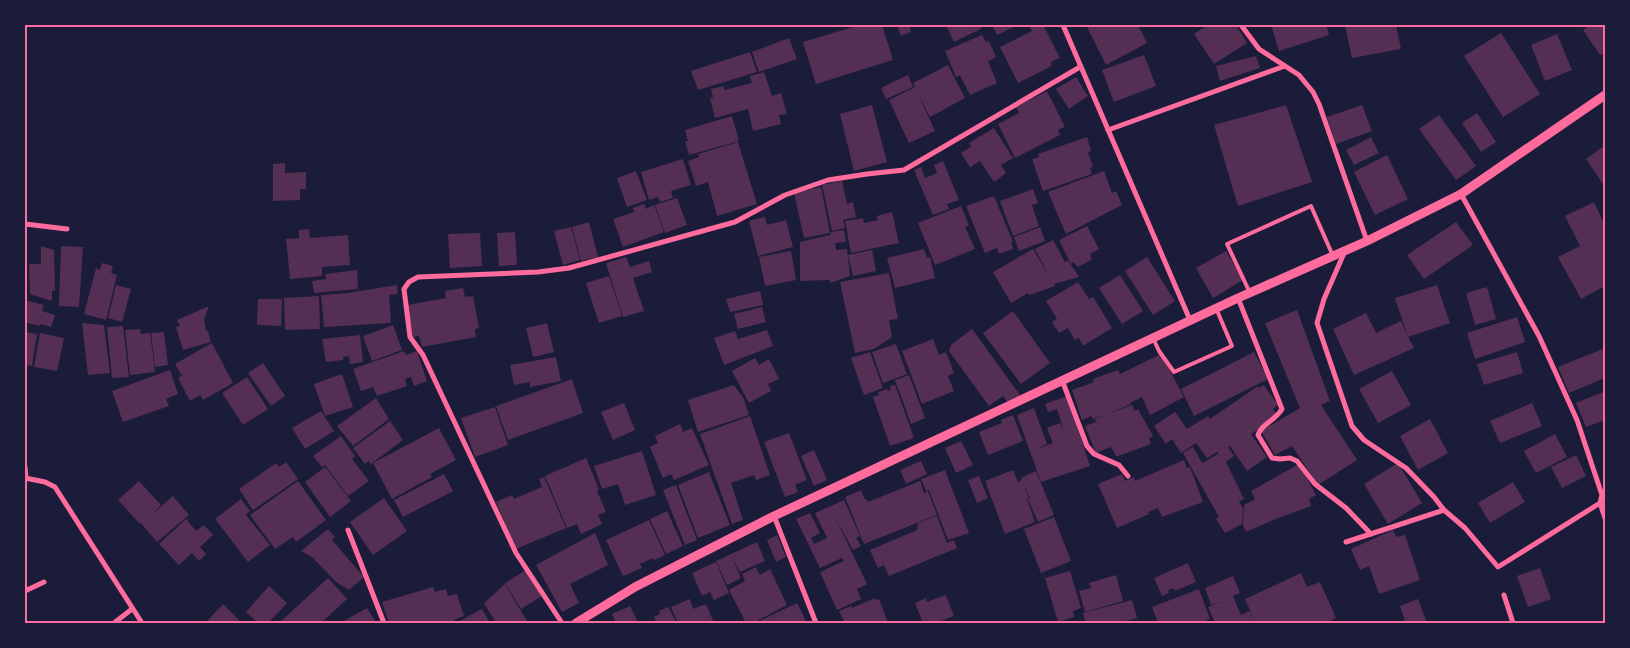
<svg xmlns="http://www.w3.org/2000/svg" width="1630" height="648" viewBox="0 0 1630 648" font-family="'Archivo Narrow',sans-serif">
<style>
.building{fill:#542f53}
.lines{fill:none;stroke-linecap:round;stroke-linejoin:round}
.service{stroke:#ff6b9d;stroke-width:4}
.minor{stroke:#ff6b9d;stroke-width:5}
.tertiary{stroke:#ff6b9d;stroke-width:9}
.neatline{fill:none;stroke:#ff6b9d;stroke-width:2}
</style>
<rect width="100%" height="100%" fill="#1b1b3a"/>
<g class="building">
<polygon points="860,25 882,25 893,60 816,84 803,42"/>
<polygon points="897,25 909,25 911,32 901,36"/>
<polygon points="946,25 979,25 981,29 954,42"/>
<polygon points="992,25 1018,25 997,35"/>
<polygon points="1030,25 1043,25 1060,58 1051,62 1052,66 1018,83 1000,47 1032,31 1029,26"/>
<polygon points="1086,25 1138,25 1147,43 1106,65"/>
<polygon points="1208,25 1236,25 1247,43 1214,64 1194,34"/>
<polygon points="1271,25 1326,25 1329,35 1279,51"/>
<polygon points="1345,25 1396,25 1401,49 1352,58"/>
<polygon points="1590,25 1605,25 1605,52 1600,55 1583,30"/>
<polygon points="1501,33 1540,94 1503,117 1464,56"/>
<polygon points="1557,34 1572,70 1545,81 1531,45"/>
<polygon points="982,35 986,42 989,41 996,57 988,61 997,83 970,95 960,75 956,77 945,51"/>
<polygon points="789,38 797,59 759,72 752,52"/>
<polygon points="750,52 757,72 698,90 691,71"/>
<polygon points="1144,55 1156,86 1114,102 1102,70"/>
<polygon points="1256,56 1260,68 1220,81 1216,66"/>
<polygon points="948,65 965,98 930,117 917,92 935,131 909,143 889,100 915,87 913,83"/>
<polygon points="764,72 772,96 781,93 787,114 779,115 781,124 753,131 748,109 715,118 710,98 713,98 711,89 724,86 724,90 752,83 750,76"/>
<polygon points="908,75 913,87 886,99 881,88"/>
<polygon points="1076,77 1088,96 1069,109 1056,89"/>
<polygon points="1047,91 1065,127 1058,130 1060,135 1015,158 998,124 1019,113 1016,107"/>
<polygon points="872,105 887,162 854,171 840,114"/>
<polygon points="1286,105 1312,182 1238,206 1214,125"/>
<polygon points="1362,105 1372,131 1336,144 1327,117"/>
<polygon points="1477,113 1496,142 1481,152 1462,123"/>
<polygon points="1439,115 1476,166 1456,180 1419,129"/>
<polygon points="732,116 739,141 689,155 685,141 688,141 685,130"/>
<polygon points="994,128 1013,158 1001,165 1006,173 994,182 980,161 970,167 961,153 971,147 969,143"/>
<polygon points="1087,137 1091,151 1088,152 1093,167 1090,168 1092,174 1043,191 1032,159 1039,157 1038,154"/>
<polygon points="1371,137 1379,153 1354,165 1346,150"/>
<polygon points="738,142 757,204 717,216 708,182 696,186 688,161 699,157 698,154"/>
<polygon points="1605,145 1605,187 1586,159"/>
<polygon points="1387,155 1408,199 1375,215 1354,172"/>
<polygon points="683,159 691,185 671,191 673,198 660,202 658,197 649,200 641,172"/>
<polygon points="943,161 959,200 947,204 949,209 933,215 914,170 921,167 925,178 937,173 934,165"/>
<polygon points="285,163 285,173 306,172 306,189 300,189 300,200 273,201 273,164"/>
<polygon points="636,171 647,200 627,207 617,178"/>
<polygon points="1104,171 1112,193 1116,191 1122,205 1066,234 1048,192"/>
<polygon points="842,181 847,204 853,202 856,217 843,220 845,228 832,231 822,185"/>
<polygon points="821,187 830,233 804,238 794,193"/>
<polygon points="1033,189 1038,203 1032,205 1039,226 1013,236 1000,201"/>
<polygon points="994,196 1013,242 1011,242 1013,249 999,254 997,248 985,253 966,206"/>
<polygon points="677,198 687,225 665,233 655,205"/>
<polygon points="1594,202 1605,226 1605,286 1581,299 1558,257 1580,246 1565,216"/>
<polygon points="644,204 646,209 654,205 664,232 623,247 613,219 634,212 633,208"/>
<polygon points="961,206 969,225 965,227 975,249 935,265 918,223"/>
<polygon points="892,212 899,243 851,253 845,221 863,218 864,223 878,220 877,216"/>
<polygon points="765,217 767,225 786,220 793,247 758,256 749,221"/>
<polygon points="589,222 598,257 581,261 572,227"/>
<polygon points="1456,222 1473,245 1424,279 1407,255"/>
<polygon points="1087,226 1099,249 1090,254 1092,260 1077,267 1074,262 1071,264 1059,240"/>
<polygon points="571,227 580,260 563,265 554,231"/>
<polygon points="1040,227 1045,241 1019,251 1014,237"/>
<polygon points="309,229 310,238 348,235 350,265 322,267 322,276 290,279 286,239 299,238 299,230"/>
<polygon points="844,230 846,242 835,243 836,250 847,249 850,276 830,283 830,280 800,281 800,242 830,235 831,232"/>
<polygon points="515,232 517,265 499,266 497,233"/>
<polygon points="480,233 482,266 450,268 448,234"/>
<polygon points="1053,240 1065,262 1068,260 1079,277 1054,284 1055,286 1029,295 1028,293 1011,303 993,272 1033,249 1050,278 1035,249"/>
<polygon points="41,246 54,250 55,291 52,291 52,301 30,294 29,264 41,264"/>
<polygon points="61,246 83,247 79,307 59,306"/>
<polygon points="924,249 927,258 930,257 935,278 895,288 887,258"/>
<polygon points="872,250 876,271 853,276 848,255"/>
<polygon points="791,251 796,280 765,286 759,257"/>
<polygon points="1226,251 1243,280 1213,298 1196,268"/>
<polygon points="626,257 630,267 649,261 652,272 633,278 644,311 623,317 606,263"/>
<polygon points="1147,257 1175,301 1153,315 1125,271"/>
<polygon points="102,263 113,266 111,273 117,275 106,320 84,314 96,268 100,270"/>
<polygon points="357,270 358,289 314,293 312,281 326,279 325,274"/>
<polygon points="889,273 898,319 889,320 892,337 874,349 855,353 840,282"/>
<polygon points="1120,275 1143,311 1122,324 1099,288"/>
<polygon points="609,276 622,316 599,323 586,283"/>
<polygon points="1078,282 1089,299 1093,297 1112,328 1083,346 1079,338 1075,340 1068,328 1059,333 1052,322 1057,319 1046,301"/>
<polygon points="116,285 131,289 122,322 108,318"/>
<polygon points="397,285 398,294 389,295 391,323 324,327 321,295 348,293"/>
<polygon points="1437,285 1450,323 1408,337 1414,348 1354,375 1333,329 1366,313 1376,333 1401,321 1408,337 1395,298"/>
<polygon points="1487,287 1496,319 1475,325 1466,293"/>
<polygon points="463,288 465,297 473,296 479,328 475,329 476,337 422,347 419,336 413,337 407,305 446,298 445,291"/>
<polygon points="760,291 763,305 730,312 726,299"/>
<polygon points="319,296 320,329 285,330 284,298"/>
<polygon points="258,299 282,299 281,326 257,325"/>
<polygon points="25,300 44,305 42,311 55,315 51,327 40,324 39,326 25,322"/>
<polygon points="209,306 204,319 206,331 208,331 211,342 183,350 176,327 180,326 177,320"/>
<polygon points="762,307 766,322 738,329 734,314"/>
<polygon points="1297,310 1330,401 1321,405 1357,460 1318,485 1292,446 1275,455 1261,431 1300,408 1265,323"/>
<polygon points="1013,311 1050,363 1021,384 983,333"/>
<polygon points="1517,317 1525,342 1475,359 1467,333"/>
<polygon points="82,323 104,325 110,373 88,375"/>
<polygon points="547,323 554,352 533,357 526,328"/>
<polygon points="393,325 402,350 372,361 363,336"/>
<polygon points="123,326 129,377 112,378 107,327"/>
<polygon points="140,329 141,334 150,333 155,372 130,375 125,330"/>
<polygon points="972,329 1020,395 1008,403 1003,396 989,406 949,351 951,345"/>
<polygon points="767,330 773,346 724,365 714,338 735,331 738,339"/>
<polygon points="25,332 37,334 32,366 25,365"/>
<polygon points="164,332 168,365 155,367 151,333"/>
<polygon points="40,333 64,338 57,371 34,367"/>
<polygon points="360,335 363,362 350,364 349,356 343,357 343,360 326,362 322,339"/>
<polygon points="933,339 939,355 946,352 954,373 948,376 954,391 922,404 902,351"/>
<polygon points="212,343 233,383 203,400 200,395 190,401 178,378 182,376 175,364"/>
<polygon points="896,344 907,374 883,383 872,352"/>
<polygon points="1605,348 1605,378 1569,393 1558,367"/>
<polygon points="404,351 406,355 417,351 427,381 414,386 411,377 405,379 407,386 377,396 373,387 361,391 353,369"/>
<polygon points="870,352 883,388 864,395 851,358"/>
<polygon points="1254,352 1268,379 1194,416 1181,389"/>
<polygon points="1517,352 1523,373 1484,385 1477,364"/>
<polygon points="1161,354 1184,397 1150,415 1142,397 1130,403 1131,404 1106,415 1092,419 1092,416 1082,420 1072,390 1094,382 1093,379 1118,370 1120,374"/>
<polygon points="556,357 561,381 530,387 530,382 514,385 510,365"/>
<polygon points="755,358 759,365 769,359 779,379 768,384 771,391 749,403 732,371"/>
<polygon points="263,363 285,396 271,406 248,373"/>
<polygon points="170,370 178,394 166,399 169,406 123,422 112,391"/>
<polygon points="1392,371 1411,405 1378,423 1359,389"/>
<polygon points="342,374 353,407 325,416 314,384"/>
<polygon points="909,375 925,418 911,424 895,380"/>
<polygon points="247,377 268,409 243,425 222,393"/>
<polygon points="572,379 583,413 508,440 496,406"/>
<polygon points="734,385 744,399 749,415 698,432 688,400"/>
<polygon points="895,385 914,438 890,446 873,397 879,395 878,392 887,389 888,391 891,390 890,386"/>
<polygon points="1264,385 1278,405 1273,409 1277,415 1271,421 1251,434 1267,457 1247,471 1230,446 1228,447 1234,456 1226,462 1244,499 1239,501 1243,509 1242,524 1225,533 1216,519 1219,517 1183,453 1193,447 1202,463 1218,454 1221,458 1216,450 1217,452 1207,458 1196,443 1181,453 1172,439 1166,444 1154,426 1175,412 1187,429 1208,416 1210,419 1258,386 1259,388"/>
<polygon points="1603,392 1605,397 1605,420 1586,427 1576,403"/>
<polygon points="1067,396 1090,466 1041,482 1017,415 1034,408 1047,444 1034,450 1053,443 1047,428 1060,423 1064,431 1057,409 1048,412 1045,404"/>
<polygon points="376,398 389,419 353,446 337,426"/>
<polygon points="624,403 635,430 613,440 601,412"/>
<polygon points="1532,403 1542,426 1500,443 1490,421"/>
<polygon points="1132,405 1135,411 1138,409 1153,436 1149,438 1151,444 1118,456 1116,456 1111,447 1096,453 1085,426 1096,422 1095,419"/>
<polygon points="495,407 508,445 475,457 461,418"/>
<polygon points="321,411 334,431 305,449 292,428"/>
<polygon points="1013,415 1023,441 988,455 979,432 1002,423 1001,420"/>
<polygon points="750,416 770,475 756,480 754,475 731,483 743,520 732,524 700,434"/>
<polygon points="1430,419 1448,453 1418,470 1400,436"/>
<polygon points="390,421 403,440 371,464 369,461 365,464 353,448"/>
<polygon points="680,424 683,432 692,428 709,465 674,480 671,474 663,478 650,447 658,443 655,436"/>
<polygon points="439,428 456,460 430,474 432,477 392,499 373,463"/>
<polygon points="789,433 807,480 795,485 798,492 785,497 764,442"/>
<polygon points="1555,434 1567,457 1536,473 1524,451"/>
<polygon points="341,436 355,456 352,459 369,481 348,496 325,465 322,467 313,456"/>
<polygon points="961,441 973,465 956,473 945,448"/>
<polygon points="814,450 827,480 814,486 801,456"/>
<polygon points="642,451 656,495 625,505 618,484 602,489 594,466"/>
<polygon points="1576,455 1586,476 1562,488 1551,467"/>
<polygon points="586,458 599,489 597,491 606,512 598,515 602,524 581,534 577,524 567,528 545,476"/>
<polygon points="1184,460 1187,468 1190,467 1203,502 1162,517 1158,508 1148,512 1149,514 1117,528 1098,484 1122,474 1125,481 1134,477 1135,481"/>
<polygon points="921,461 927,474 906,484 900,470"/>
<polygon points="286,462 298,479 253,510 239,489 276,463 279,467"/>
<polygon points="1398,463 1422,503 1388,524 1364,484"/>
<polygon points="1299,464 1316,495 1309,499 1311,506 1273,520 1246,532 1243,525 1244,505 1255,499 1251,491"/>
<polygon points="325,467 351,501 330,517 305,482"/>
<polygon points="945,470 969,533 948,540 929,490 926,491 921,479"/>
<polygon points="1013,470 1018,482 1022,480 1021,478 1036,471 1054,515 1038,522 1028,499 1030,498 1023,483 1029,498 1027,499 1035,522 1005,534 985,481"/>
<polygon points="709,472 730,525 698,538 678,485"/>
<polygon points="444,474 453,491 403,517 394,500"/>
<polygon points="979,476 988,498 977,503 968,480"/>
<polygon points="544,477 566,528 516,549 496,502 512,495 514,499 542,487 539,479"/>
<polygon points="139,481 161,505 150,516 173,496 189,515 157,542 141,523 140,524 118,500"/>
<polygon points="298,481 326,520 296,542 293,537 275,549 250,515"/>
<polygon points="920,481 924,493 928,491 937,515 864,544 845,497 861,490 865,500 866,499 868,502"/>
<polygon points="1513,482 1525,502 1490,523 1478,503"/>
<polygon points="676,485 697,540 685,545 663,490"/>
<polygon points="384,498 407,531 373,555 350,522"/>
<polygon points="241,499 250,511 246,515 270,545 248,562 215,519"/>
<polygon points="844,500 860,536 856,538 861,546 853,550 835,517 867,584 857,589 861,599 837,610 820,572 844,561 842,558 820,568 796,519 810,513 820,533 811,538 814,544 827,538 815,513"/>
<polygon points="667,511 683,546 666,554 650,519"/>
<polygon points="937,516 947,543 954,540 957,548 889,576 884,565 878,568 870,550 917,530 918,523"/>
<polygon points="1054,517 1071,561 1041,573 1024,529"/>
<polygon points="186,519 196,531 204,525 213,535 200,547 206,554 199,561 192,553 179,565 159,544"/>
<polygon points="649,520 665,555 654,560 653,558 640,564 642,568 623,576 606,540"/>
<polygon points="328,529 335,537 332,540 364,577 349,590 336,582 312,557 301,551"/>
<polygon points="1393,530 1396,537 1405,535 1420,580 1379,594 1369,566 1360,570 1351,549"/>
<polygon points="595,533 608,565 570,584 579,603 562,612 536,565"/>
<polygon points="777,535 786,557 776,562 767,540"/>
<polygon points="757,542 765,561 740,572 732,557 741,578 727,585 716,561"/>
<polygon points="716,562 729,593 714,600 710,592 702,596 692,573"/>
<polygon points="1188,563 1196,582 1175,591 1174,588 1168,590 1169,593 1162,596 1154,578"/>
<polygon points="756,567 760,575 770,569 787,605 753,623 746,623 729,590 745,581 742,574"/>
<polygon points="1540,568 1551,599 1528,607 1517,576"/>
<polygon points="526,570 542,596 521,609 505,583"/>
<polygon points="1070,571 1081,608 1073,611 1074,617 1058,622 1045,578"/>
<polygon points="1301,573 1307,587 1320,582 1336,618 1326,623 1215,623 1208,607 1223,601 1211,605 1205,588 1233,576 1240,593 1233,596 1241,615 1250,611 1254,619 1245,599"/>
<polygon points="1116,575 1123,601 1085,612 1079,591 1091,588 1089,583"/>
<polygon points="328,578 347,599 321,623 279,623"/>
<polygon points="505,584 528,623 496,623 484,603"/>
<polygon points="269,586 287,603 268,623 258,623 246,612"/>
<polygon points="433,587 435,592 446,589 448,596 457,594 464,616 454,620 455,623 389,623 382,602"/>
<polygon points="1199,589 1210,619 1199,623 1158,623 1152,607"/>
<polygon points="946,595 954,616 936,623 923,623 915,603 926,598 927,602"/>
<polygon points="875,598 876,600 879,599 888,623 845,623 839,611 852,606 852,608"/>
<polygon points="690,599 693,609 706,604 714,623 678,623 671,607"/>
<polygon points="1418,599 1427,623 1398,623 1405,620 1400,606"/>
<polygon points="1132,600 1137,618 1119,623 1086,623 1083,613"/>
<polygon points="797,603 807,623 755,623"/>
<polygon points="223,604 242,623 205,623"/>
<polygon points="630,606 637,620 632,623 616,623 612,614"/>
<polygon points="668,607 677,623 656,623 654,617 660,614 659,611"/>
<polygon points="367,608 376,623 340,623"/>
<polygon points="482,609 490,623 456,623"/>
</g>
<g class="lines">
<g class="service">
<polyline points="1250,293 1227,244 1311,206 1333,256"/>
<polyline points="1153,338 1159,351 1174,372 1232,346 1216,308"/>
</g>
<g class="minor">
<polyline points="1063,25 1190,320"/>
<polyline points="1241,25 1259,49 1299,75 1313,92 1319,104 1367,241"/>
<polyline points="1108,130 1285,66"/>
<polyline points="25,224 67,229"/>
<polyline points="1345,251 1324,299 1317,323 1352,426 1364,440 1406,468 1434,497 1444,510 1465,528 1498,567 1600,503 1602,495 1577,420 1539,336 1461,194"/>
<path d="M 1238,298 L 1282,409 C 1276,420 1261,424 1258,435 L 1272,458 L 1280,459 L 1290,458 L 1297,461 L 1315,484 L 1346,508 L 1371,534"/>
<polyline points="1062,380 1087,446 1094,454 1119,465 1128,476"/>
<polyline points="25,467 26,478"/>
<polyline points="25,478 45,482 55,487 142,623"/>
<polyline points="1600,503 1605,518"/>
<polyline points="774,516 816,623"/>
<polyline points="348,530 384,623"/>
<polyline points="1346,542 1444,510"/>
<polyline points="25,591 44,582"/>
<polyline points="1504,595 1513,623"/>
<polyline points="114,623 132,609"/>
<polyline points="562,623 516,553 423,355 410,337 404,289 409,282 418,277 538,272 569,268 735,222 785,195 828,180 867,174 904,170 1080,67"/>
</g>
<polyline class="tertiary" points="576,623 635,587 774,516 1238,298 1367,241 1461,194 1605,95"/>
</g>
<rect width="1630" height="648" fill="none" stroke="#1b1b3a" stroke-width="52"/>
<rect x="26" y="26" width="1578" height="596" class="neatline"/>
</svg>
